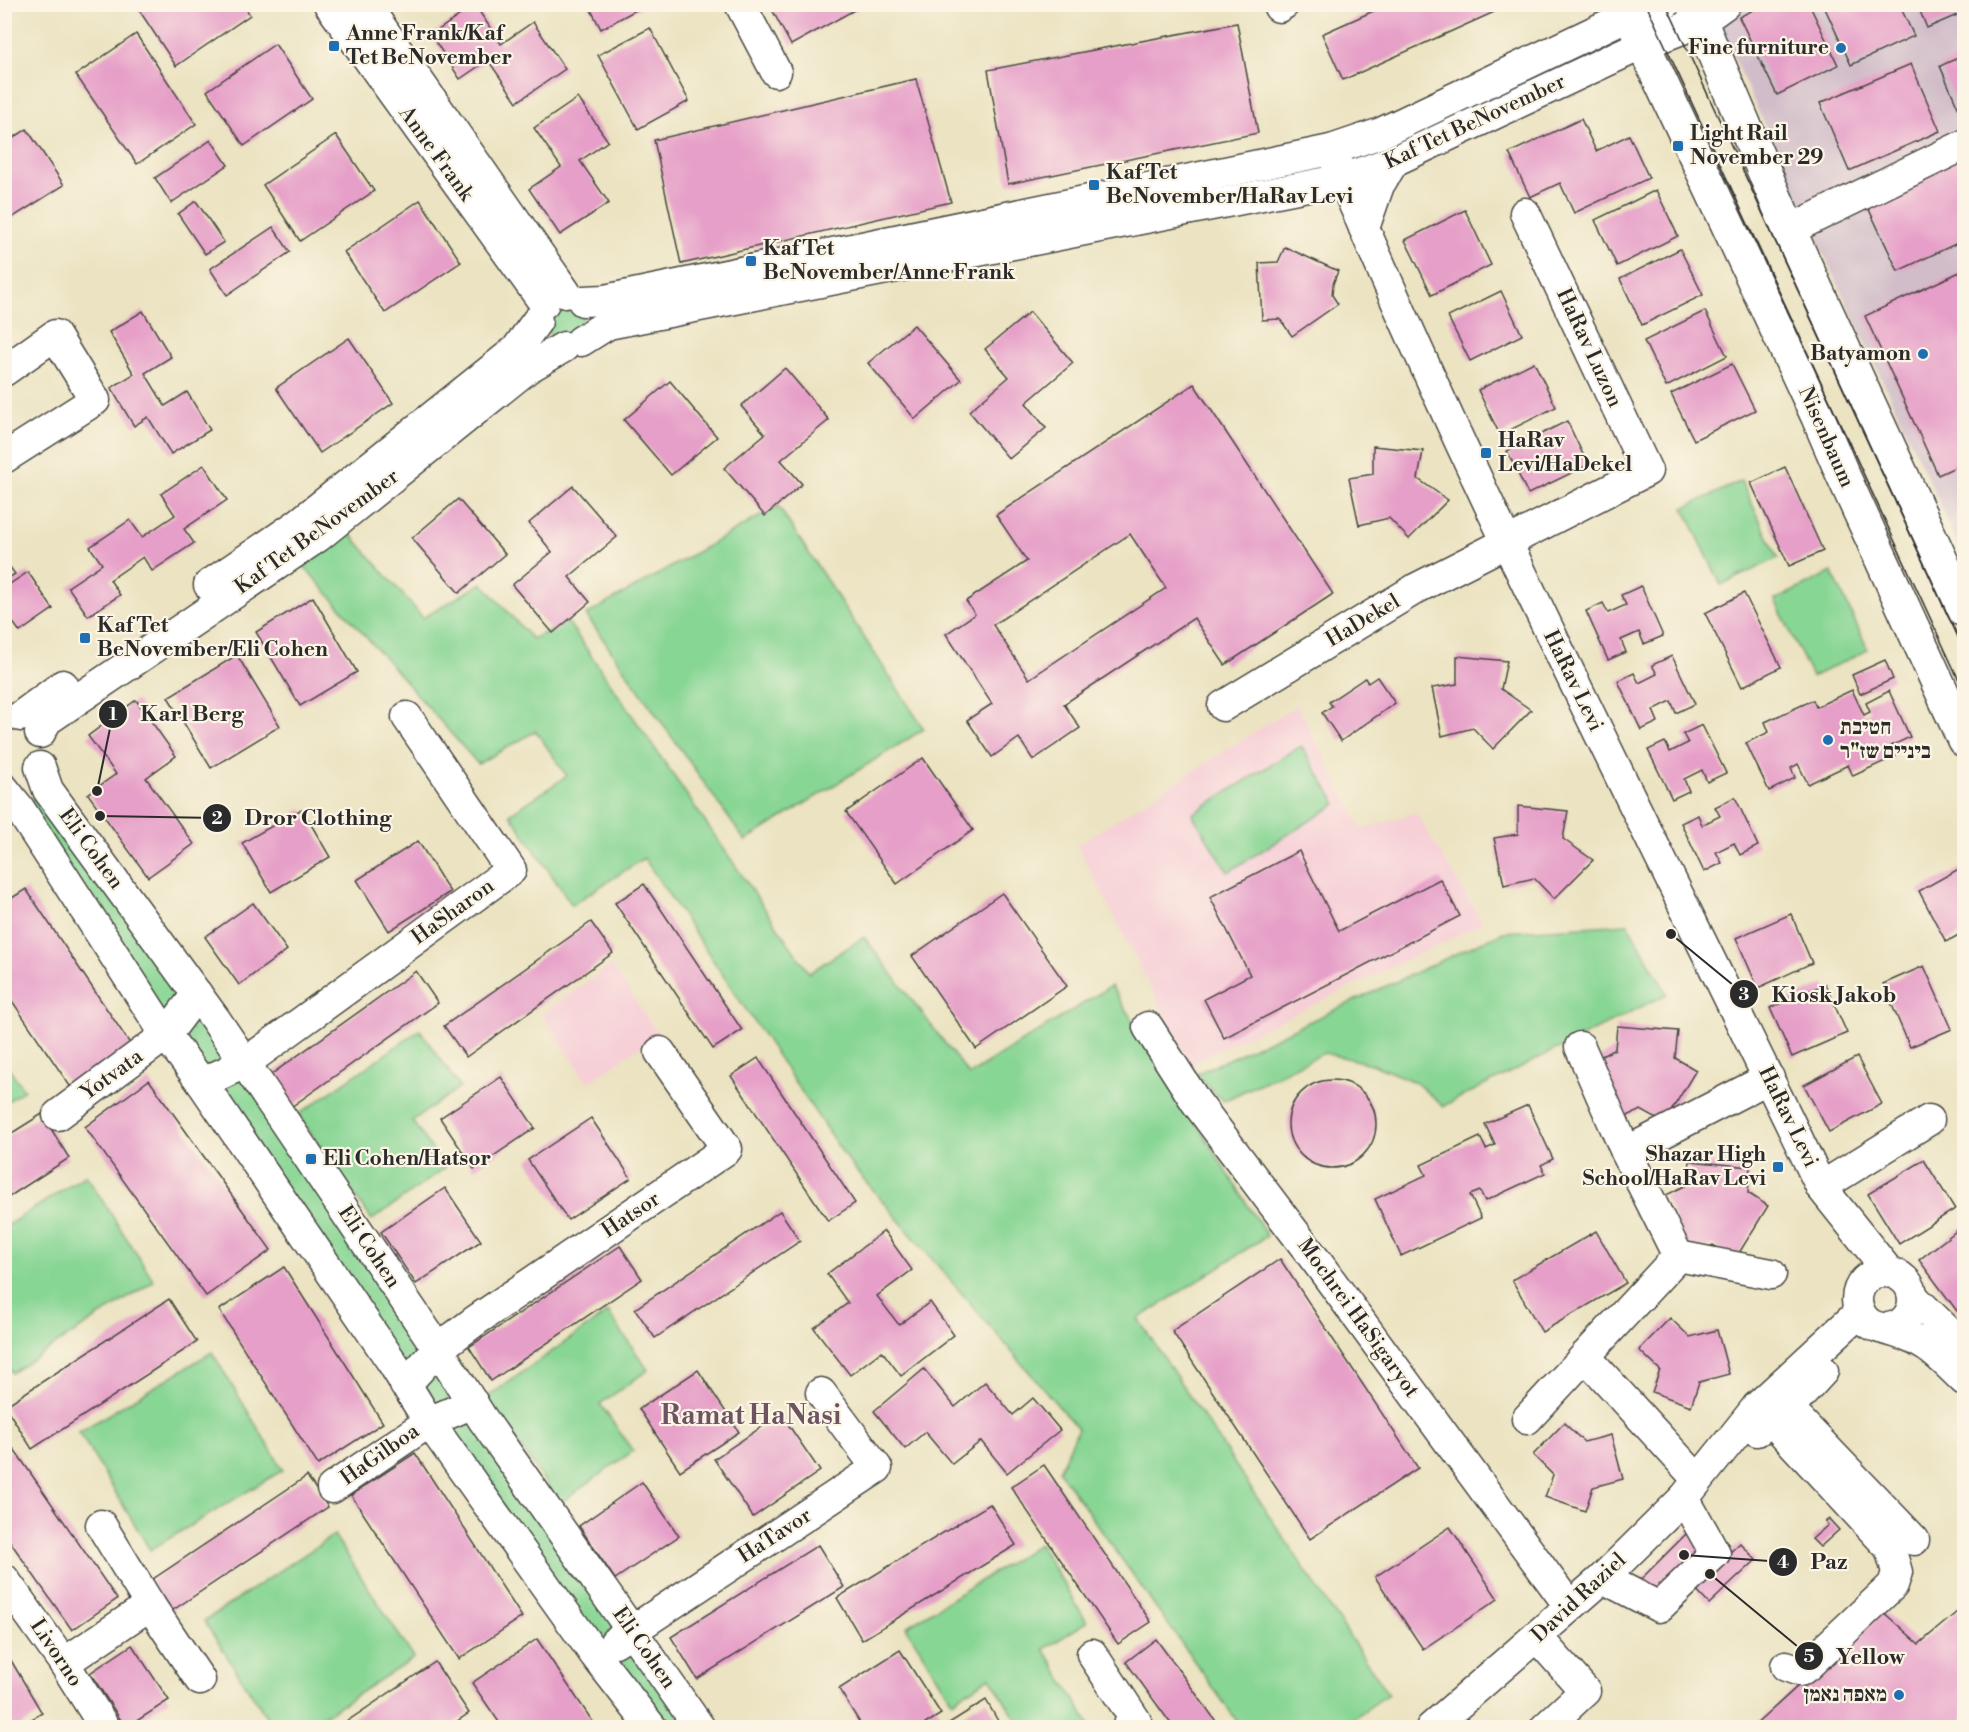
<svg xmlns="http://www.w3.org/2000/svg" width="1969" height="1732" viewBox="0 0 1969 1732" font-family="'Libre Bodoni','Frank Ruhl Libre',serif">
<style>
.built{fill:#f6cfd7}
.industrial{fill:#d1bdc9}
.green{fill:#88d694;stroke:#5a8060;stroke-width:1.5}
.building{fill:#e69fc8;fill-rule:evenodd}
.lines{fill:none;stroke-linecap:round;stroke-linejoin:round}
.minor-casing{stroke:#484742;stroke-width:33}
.major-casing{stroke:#484742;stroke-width:36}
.minor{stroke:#fff;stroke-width:30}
.major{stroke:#fff;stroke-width:33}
.tram{stroke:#2b2b2b;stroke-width:1.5}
.poi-dot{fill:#1f6fb2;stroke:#fcf5e5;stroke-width:2}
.labels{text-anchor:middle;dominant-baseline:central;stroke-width:4.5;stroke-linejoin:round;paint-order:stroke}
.poi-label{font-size:21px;font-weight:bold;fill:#2b2b2b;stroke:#fcf5e5;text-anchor:start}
.street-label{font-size:21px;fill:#2b2b2b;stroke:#fcf5e5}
.district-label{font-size:27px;font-weight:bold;fill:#6c5462;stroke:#fcf5e5}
.leader{fill:none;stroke:#2b2b2b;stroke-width:2}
.callout-dot{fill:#2b2b2b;stroke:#fcf5e5;stroke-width:2}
.mark-label{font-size:18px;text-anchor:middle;font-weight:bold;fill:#fff}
.callout-label{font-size:22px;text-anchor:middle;font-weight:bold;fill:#2b2b2b;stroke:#fcf5e5;stroke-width:4.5;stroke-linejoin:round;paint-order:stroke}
</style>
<rect width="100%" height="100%" fill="#fcf5e5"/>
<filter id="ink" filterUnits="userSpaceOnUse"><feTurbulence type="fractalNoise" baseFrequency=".0167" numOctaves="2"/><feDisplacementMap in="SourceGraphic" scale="12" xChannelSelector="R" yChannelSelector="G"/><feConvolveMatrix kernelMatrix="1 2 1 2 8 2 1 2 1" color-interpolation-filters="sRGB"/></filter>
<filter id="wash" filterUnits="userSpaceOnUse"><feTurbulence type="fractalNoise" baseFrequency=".008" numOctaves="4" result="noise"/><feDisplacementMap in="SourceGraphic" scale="24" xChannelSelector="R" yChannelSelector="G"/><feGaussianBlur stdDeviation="1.35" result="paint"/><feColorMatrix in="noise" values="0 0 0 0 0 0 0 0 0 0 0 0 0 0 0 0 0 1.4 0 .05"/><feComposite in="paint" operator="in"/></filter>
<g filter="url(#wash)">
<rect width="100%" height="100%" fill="#ebe3c1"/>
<g class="built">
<polygon points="1297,705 1362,829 1416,813 1483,923 1190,1064 1077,845"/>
<polygon points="611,965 658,1034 588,1083 541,1014"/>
</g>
<polygon class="industrial" points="1709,5 1964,5 1964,557"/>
<g class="green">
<polygon points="566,302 582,315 582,322 578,333 553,338 545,328 548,309"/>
<polygon points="1741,481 1778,558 1721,585 1684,508"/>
<polygon points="778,506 924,729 745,841 586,615"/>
<polygon points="348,531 423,618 482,583 532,639 568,622 809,973 864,937 969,1075 1111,986 1267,1236 1138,1319 1388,1694 1341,1727 1241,1727 1059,1471 1078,1429 848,1161 644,858 572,905 510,814 567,776 536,731 478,764 301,563"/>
<polygon points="1832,572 1868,650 1812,677 1775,600"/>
<polygon points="1301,746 1337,804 1228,872 1192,814"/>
<polygon points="48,790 700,1727 652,1727 19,808"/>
<polygon points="1628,924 1667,994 1443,1106 1415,1082 1371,1064 1324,1053 1223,1101 1196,1074 1503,932"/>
<polygon points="420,1030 460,1087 412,1121 445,1168 372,1220 298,1115"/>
<polygon points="4,1061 24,1090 5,1103 4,1103"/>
<polygon points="86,1175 154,1281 12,1373 5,1362 5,1227"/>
<polygon points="608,1312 648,1370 600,1404 633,1451 560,1503 486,1398"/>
<polygon points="212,1352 283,1470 150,1550 79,1432"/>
<polygon points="334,1535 414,1658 307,1727 273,1727 204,1621"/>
<polygon points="1039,1544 1087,1622 1044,1649 1091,1727 1021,1727 990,1677 952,1701 906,1627"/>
</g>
<g id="blocks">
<g class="building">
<polygon points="135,4 243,4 250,15 176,66"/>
<polygon points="588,4 647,4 601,29"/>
<polygon points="769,4 856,4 858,8 791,45"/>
<polygon points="1389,4 1512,4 1343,80 1322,34"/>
<polygon points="1765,4 1809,4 1838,65 1777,95 1739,17"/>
<polygon points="1823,4 1899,4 1914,36 1851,65"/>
<polygon points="1917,4 1964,4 1964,12 1927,28"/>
<polygon points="475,5 501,44 533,22 565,69 517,102 488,60 460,79 431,35"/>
<polygon points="1237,23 1258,133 1008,184 988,70"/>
<polygon points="650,28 689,101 638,129 598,55"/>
<polygon points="136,34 196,124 137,164 76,75"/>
<polygon points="275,44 312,99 244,146 207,91"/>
<polygon points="1964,55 1964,121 1940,66"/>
<polygon points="1911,64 1940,131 1849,171 1820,103"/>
<polygon points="916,79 951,202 681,264 654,140"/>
<polygon points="578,98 608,141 580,161 609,203 560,235 529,189 561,167 534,128"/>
<polygon points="1581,119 1596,151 1629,135 1649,178 1574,213 1560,183 1530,197 1509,153"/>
<polygon points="27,129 64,185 4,223 4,144"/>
<polygon points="336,135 374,191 300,241 263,185"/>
<polygon points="211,140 228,165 171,203 155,178"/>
<polygon points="1959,158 1964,171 1964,240 1898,271 1865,201"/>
<polygon points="1656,190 1678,236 1617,266 1595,220"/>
<polygon points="420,200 461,262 385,313 344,252"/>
<polygon points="196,201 224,242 205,254 178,214"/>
<polygon points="1465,210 1491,265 1432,295 1405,240"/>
<polygon points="273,227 290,252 227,295 210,269"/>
<polygon points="1285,247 1338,271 1333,284 1332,295 1338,304 1292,336 1280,319 1262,320 1259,263 1278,262"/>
<polygon points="1680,249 1703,295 1642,325 1620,279"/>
<polygon points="1964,270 1964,463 1938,475 1865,316"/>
<polygon points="1501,291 1522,335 1470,361 1448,317"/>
<polygon points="143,311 171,357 145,373 165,406 187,392 210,430 171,454 148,417 134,426 111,388 134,374 109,332"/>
<polygon points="1705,311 1727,356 1666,387 1644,341"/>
<polygon points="1030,312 1073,363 1026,403 1046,428 1009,459 969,411 1009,377 985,349"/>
<polygon points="914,325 961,380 915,419 868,363"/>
<polygon points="349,338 393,403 320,453 276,388"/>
<polygon points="1534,362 1556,407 1500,435 1478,390"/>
<polygon points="1732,364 1755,410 1694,440 1671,394"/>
<polygon points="785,368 829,420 781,460 802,484 765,516 724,468 765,434 741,406"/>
<polygon points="670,381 717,437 671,475 624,420"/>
<path d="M 1194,384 L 1333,594 L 1225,665 L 1194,618 L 1064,704 L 1080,728 L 1033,760 L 1019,738 L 992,757 L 967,720 L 992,704 L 946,634 L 975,614 L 966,601 L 1027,561 L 996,515 ZM 1130,534 L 1166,588 L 1029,679 L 993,625 Z"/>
<polygon points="1567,421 1588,465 1528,494 1507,451"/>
<polygon points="1373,446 1423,451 1418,479 1448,500 1409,539 1389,518 1359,525 1349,478 1373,474"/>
<polygon points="204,465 227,500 184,529 194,543 152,571 143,557 110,580 120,595 88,616 68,587 102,564 90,547 130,520 142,537 175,515 161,494"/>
<polygon points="1785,467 1823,551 1789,566 1751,483"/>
<polygon points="573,486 617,537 569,577 590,602 553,633 512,585 552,552 529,523"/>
<polygon points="458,499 505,554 459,593 412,538"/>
<polygon points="4,559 15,574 4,581"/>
<polygon points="28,572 53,609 20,632 4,610 4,588"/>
<polygon points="1641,586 1663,636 1644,644 1639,632 1621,640 1626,652 1608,660 1586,611 1603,603 1608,613 1626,605 1621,595"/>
<polygon points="1744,593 1781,667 1742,687 1705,613"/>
<polygon points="313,597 357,672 300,706 256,632"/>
<polygon points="237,655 280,726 211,768 168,697"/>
<polygon points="1457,656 1507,661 1501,689 1531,710 1493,749 1473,728 1442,736 1432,688 1457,684"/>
<polygon points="1672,656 1695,704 1676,713 1671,701 1653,710 1658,722 1641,730 1618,681 1634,673 1639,683 1657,674 1652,665"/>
<polygon points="1885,660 1893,679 1860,694 1852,675"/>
<polygon points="1377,677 1395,703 1341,741 1322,713 1332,706 1329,702 1365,678 1368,683"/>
<polygon points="1852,690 1864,715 1870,712 1866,703 1889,691 1910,737 1891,746 1896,756 1853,776 1848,765 1808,784 1798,764 1791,768 1795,778 1769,791 1746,743 1769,732 1765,722 1813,700 1816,707"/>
<polygon points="136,700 176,756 146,778 194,844 148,877 88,794 116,774 88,736"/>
<polygon points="1702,725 1726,773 1707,782 1702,770 1684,779 1689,791 1672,799 1648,750 1665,742 1670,752 1688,743 1683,734"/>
<polygon points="923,758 973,830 897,884 846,812"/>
<polygon points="1735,797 1758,846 1740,855 1734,843 1716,852 1722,863 1704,872 1681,823 1698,815 1702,825 1720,816 1715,807"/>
<polygon points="1518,806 1568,811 1563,839 1593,860 1554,899 1534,878 1504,885 1494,838 1518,834"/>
<polygon points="302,809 330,857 271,892 242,843"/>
<polygon points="418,841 450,892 389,931 357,880"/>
<polygon points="1299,851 1339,931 1440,879 1460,916 1224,1038 1204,999 1250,975 1210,897"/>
<polygon points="1964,866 1964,932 1946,942 1919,891"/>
<polygon points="644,884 742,1030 713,1049 615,903"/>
<polygon points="26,889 135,1051 74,1092 4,989 4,903"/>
<polygon points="1002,893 1067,986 976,1049 912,956"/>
<polygon points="253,903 287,950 239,985 205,937"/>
<polygon points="1791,914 1812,963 1758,988 1736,938"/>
<polygon points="591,922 613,953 466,1057 444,1026"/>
<polygon points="1924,966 1952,1029 1910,1047 1883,984"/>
<polygon points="416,971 438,1003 291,1107 269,1076"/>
<polygon points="1825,984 1847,1033 1792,1057 1770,1008"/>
<polygon points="1617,1026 1678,1031 1675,1058 1696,1070 1664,1123 1641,1110 1620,1119 1592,1061 1615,1049"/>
<polygon points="1857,1057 1882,1104 1829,1132 1804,1085"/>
<polygon points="758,1058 855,1203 828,1221 731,1076"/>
<polygon points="501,1077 535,1128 474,1169 440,1118"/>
<polygon points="149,1080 271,1250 206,1296 85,1127"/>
<circle cx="1332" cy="1124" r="44"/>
<polygon points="1528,1105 1553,1159 1541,1165 1545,1173 1485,1201 1480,1191 1470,1195 1481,1218 1401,1256 1375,1199 1426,1175 1421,1165 1480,1137 1486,1149 1495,1145 1485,1124"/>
<polygon points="42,1114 69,1158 4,1200 4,1138"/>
<polygon points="591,1118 631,1178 568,1220 528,1160"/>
<polygon points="1924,1160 1955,1209 1899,1244 1868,1194"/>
<polygon points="1690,1161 1750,1167 1748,1193 1768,1206 1736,1258 1713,1245 1692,1255 1664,1196 1687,1185"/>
<polygon points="445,1188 481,1241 416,1284 381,1232"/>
<polygon points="780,1211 800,1241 655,1338 635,1309"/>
<polygon points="1964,1225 1964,1306 1957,1311 1919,1260"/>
<polygon points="884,1231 912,1270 877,1296 899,1325 930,1302 954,1335 901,1376 882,1351 850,1375 814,1328 848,1303 827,1274"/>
<polygon points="1596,1231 1626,1283 1542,1332 1512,1280"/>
<polygon points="620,1246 642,1279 491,1381 469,1347"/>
<polygon points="1280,1259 1418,1468 1310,1539 1172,1331"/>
<polygon points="284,1267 383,1423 318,1465 219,1310"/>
<polygon points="169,1299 197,1342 32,1449 5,1406"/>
<polygon points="1670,1318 1690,1337 1717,1330 1729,1374 1699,1382 1691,1406 1652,1392 1660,1370 1639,1350"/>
<polygon points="924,1369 955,1407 985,1382 1013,1415 1033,1398 1060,1430 1007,1473 981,1441 952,1464 925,1432 905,1449 874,1411"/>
<polygon points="698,1370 739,1432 680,1471 639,1409"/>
<polygon points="781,1414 820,1471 753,1517 714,1459"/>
<polygon points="1564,1423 1584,1442 1611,1435 1623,1479 1593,1487 1585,1511 1545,1497 1553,1475 1533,1455"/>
<polygon points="14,1449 117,1599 72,1630 4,1533 4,1456"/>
<polygon points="415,1453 522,1617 459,1659 351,1495"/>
<polygon points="1044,1465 1151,1622 1118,1644 1011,1487"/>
<polygon points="307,1476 328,1507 170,1612 150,1581"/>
<polygon points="642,1482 679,1536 615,1579 579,1526"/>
<polygon points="990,1504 1016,1545 862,1640 837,1598"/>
<polygon points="1704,1516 1721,1534 1655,1595 1640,1580"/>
<polygon points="1829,1519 1839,1530 1820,1547 1812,1539 1828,1525 1825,1522"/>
<polygon points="1450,1527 1498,1599 1423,1649 1375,1577"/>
<polygon points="1740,1543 1756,1560 1709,1604 1693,1587"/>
<polygon points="818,1545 844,1587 697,1679 671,1637"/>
<polygon points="1964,1606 1964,1728 1752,1728 1881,1610 1919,1644"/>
<polygon points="537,1639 597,1728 503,1728 472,1683"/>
<polygon points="1156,1639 1221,1728 1174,1728 1126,1662"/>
<polygon points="132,1645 169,1700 126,1728 90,1673"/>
<polygon points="900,1650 941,1714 919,1728 863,1728 839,1689"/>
<polygon points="9,1657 42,1713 17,1728 4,1728 4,1659"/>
<polygon points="435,1662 469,1713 447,1728 337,1728"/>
<polygon points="986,1700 1002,1728 941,1728"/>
</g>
</g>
</g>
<g filter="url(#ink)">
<use href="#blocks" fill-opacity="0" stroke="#484742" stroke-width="1.5"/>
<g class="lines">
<g class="minor-casing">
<g id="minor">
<polyline points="329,4 544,303"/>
<polyline points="365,4 566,293"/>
<polyline points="740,4 776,72"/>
<polyline points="1279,7 1284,4"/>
<path d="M 1331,150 C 1478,503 1655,842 1821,1187 L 1889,1272"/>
<polyline points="1364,228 1379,185 1394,161"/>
<polyline points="1789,230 1964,145"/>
<polyline points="583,301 605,300 1331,150 1381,133 1631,14 1649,11 1665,4"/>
<polyline points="581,341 608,324 1343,179 1394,161 1643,44 1700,22 1725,4"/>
<polyline points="4,371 55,335 95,400 4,458"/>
<polyline points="209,585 297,525 516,350 537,321"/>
<polyline points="1223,706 1417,588 1647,471 1525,213"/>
<polyline points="21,716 63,685"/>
<polyline points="40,733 47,720 319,536 528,368 564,347"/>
<polyline points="40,767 48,790 215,1019 438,1349 482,1418 700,1728"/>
<polyline points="4,789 19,808 166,1035 202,1083 392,1362 429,1422 595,1655 652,1728"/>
<polyline points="1148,1027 1196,1102 1320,1266 1570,1607"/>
<polyline points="1580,1047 1626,1152"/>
<polyline points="202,1083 245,1063 511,870 407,717"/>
<polyline points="58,1115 166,1035 197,994"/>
<polyline points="1821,1187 1929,1120"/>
<polyline points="1678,1256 1771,1274"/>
<circle cx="1885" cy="1300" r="28"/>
<polyline points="1913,1297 1964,1347"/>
<path d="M 1880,1328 C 1924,1339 1933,1349 1964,1380"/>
<polyline points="1585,1356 1698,1480"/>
<polyline points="405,1385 438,1349 475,1321 727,1149 660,1052"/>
<polyline points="1777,1397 1914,1540"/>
<polyline points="1757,1407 1772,1421 1890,1548 1897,1572 1893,1585 1807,1666 1800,1671 1786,1666"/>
<polyline points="1527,1419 1678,1256 1626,1152 1769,1078"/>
<polyline points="1757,1431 1789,1408 1823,1371"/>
<polyline points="332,1488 429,1422 473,1403"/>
<polyline points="101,1525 150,1605 200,1680"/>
<polyline points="1603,1578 1659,1607 1715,1553 1684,1498"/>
<polyline points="4,1579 64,1663 105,1728"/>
<polyline points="1537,1637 1585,1691 1545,1728"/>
<polyline points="615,1642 877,1468 821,1393"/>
<polyline points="1092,1654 1136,1721 1127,1728"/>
<polyline points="64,1663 150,1605"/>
<polyline points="1431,1728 1603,1578 1684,1498 1757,1407 1860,1312"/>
</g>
</g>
<g class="major-casing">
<g id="major">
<polyline points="1627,4 1643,44 1817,415 1842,473 1964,740"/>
<polyline points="1693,4 1789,230 1964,610"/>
</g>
</g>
<use href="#minor" class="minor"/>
<use href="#major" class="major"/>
<g class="tram">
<polyline points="1646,4 1964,691"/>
<polyline points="1666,4 1964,650"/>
</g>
</g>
</g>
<g class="poi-dot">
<rect x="328" y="40" width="12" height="12" rx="3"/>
<circle cx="1841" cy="48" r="6"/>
<rect x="1672" y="140" width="12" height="12" rx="3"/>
<rect x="1088" y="179" width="12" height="12" rx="3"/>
<rect x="745" y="255" width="12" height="12" rx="3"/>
<circle cx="1923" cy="354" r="6"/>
<rect x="1480" y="447" width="12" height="12" rx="3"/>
<rect x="79" y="632" width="12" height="12" rx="3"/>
<circle cx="1828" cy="740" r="6"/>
<rect x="305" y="1153" width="12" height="12" rx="3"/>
<rect x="1772" y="1161" width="12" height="12" rx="3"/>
<circle cx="1899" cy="1695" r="6"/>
</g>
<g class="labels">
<g class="poi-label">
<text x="346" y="34">Anne Frank/Kaf<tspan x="346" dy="24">Tet BeNovember</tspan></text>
<text x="1829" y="48" text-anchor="end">Fine furniture</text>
<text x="1690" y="134">Light Rail<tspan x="1690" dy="24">November 29</tspan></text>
<text x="1106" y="173">Kaf Tet<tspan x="1106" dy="24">BeNovember/HaRav Levi</tspan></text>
<text x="763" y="249">Kaf Tet<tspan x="763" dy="24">BeNovember/Anne Frank</tspan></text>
<text x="1911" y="354" text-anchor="end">Batyamon</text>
<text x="1498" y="441">HaRav<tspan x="1498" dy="24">Levi/HaDekel</tspan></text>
<text x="97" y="626">Kaf Tet<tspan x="97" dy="24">BeNovember/Eli Cohen</tspan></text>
<text x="1840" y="728">חטיבת<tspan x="1840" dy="24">ביניים שז"ר</tspan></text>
<text x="1766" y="1155" text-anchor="end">Shazar High<tspan x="1766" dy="24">School/HaRav Levi</tspan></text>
<text x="323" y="1159">Eli Cohen/Hatsor</text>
<text x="1887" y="1695" text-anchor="end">מאפה נאמן</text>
</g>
<g class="street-label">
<text transform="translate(1475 122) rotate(-25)">Kaf Tet BeNovember</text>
<text transform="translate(436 154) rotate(54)">Anne Frank</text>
<text transform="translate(1589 348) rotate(65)">HaRav Luzon</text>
<text transform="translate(1826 437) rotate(66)">Nisenbaum</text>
<text transform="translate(317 532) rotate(-36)">Kaf Tet BeNovember</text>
<text transform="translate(1363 621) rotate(-31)">HaDekel</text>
<text transform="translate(1573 681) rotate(64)">HaRav Levi</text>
<text transform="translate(91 849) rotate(54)">Eli Cohen</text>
<text transform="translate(453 912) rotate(-36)">HaSharon</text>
<text transform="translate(112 1075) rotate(-36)">Yotvata</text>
<text transform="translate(1788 1117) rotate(64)">HaRav Levi</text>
<text transform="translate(631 1215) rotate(-34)">Hatsor</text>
<text transform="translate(369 1247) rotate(56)">Eli Cohen</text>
<text transform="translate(1358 1318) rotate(54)">Mochrei HaSigaryot</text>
<text transform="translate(380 1455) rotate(-35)">HaGilboa</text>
<text transform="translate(775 1536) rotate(-33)">HaTavor</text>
<text transform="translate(1579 1598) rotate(-43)">David Raziel</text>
<text transform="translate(644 1648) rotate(55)">Eli Cohen</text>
<text transform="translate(56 1653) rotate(56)">Livorno</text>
</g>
<g class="district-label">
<text x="751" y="1416">Ramat HaNasi</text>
</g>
</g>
<path class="leader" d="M97 791L113 714M100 816L217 818M1671 934L1744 994M1684 1555L1783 1562M1710 1574L1809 1656"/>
<g class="callout-dot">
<circle cx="97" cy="791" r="6"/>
<circle cx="100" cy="816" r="6"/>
<circle cx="1671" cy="934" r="6"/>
<circle cx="1684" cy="1555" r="6"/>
<circle cx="1710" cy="1574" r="6"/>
<circle cx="113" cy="714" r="15"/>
<circle cx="217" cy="818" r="15"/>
<circle cx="1744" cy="994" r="15"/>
<circle cx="1783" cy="1562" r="15"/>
<circle cx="1809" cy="1656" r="15"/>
</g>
<g class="mark-label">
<text x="113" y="720">1</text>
<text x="217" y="824">2</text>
<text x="1744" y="1000">3</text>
<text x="1783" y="1568">4</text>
<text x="1809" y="1662">5</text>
</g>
<g class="callout-label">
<text x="192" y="721">Karl Berg</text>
<text x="318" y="825">Dror Clothing</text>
<text x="1834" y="1002">Kiosk Jakob</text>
<text x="1829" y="1569">Paz</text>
<text x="1870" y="1664">Yellow</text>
</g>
<rect width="1969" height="1732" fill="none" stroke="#fcf5e5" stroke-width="24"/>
</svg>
